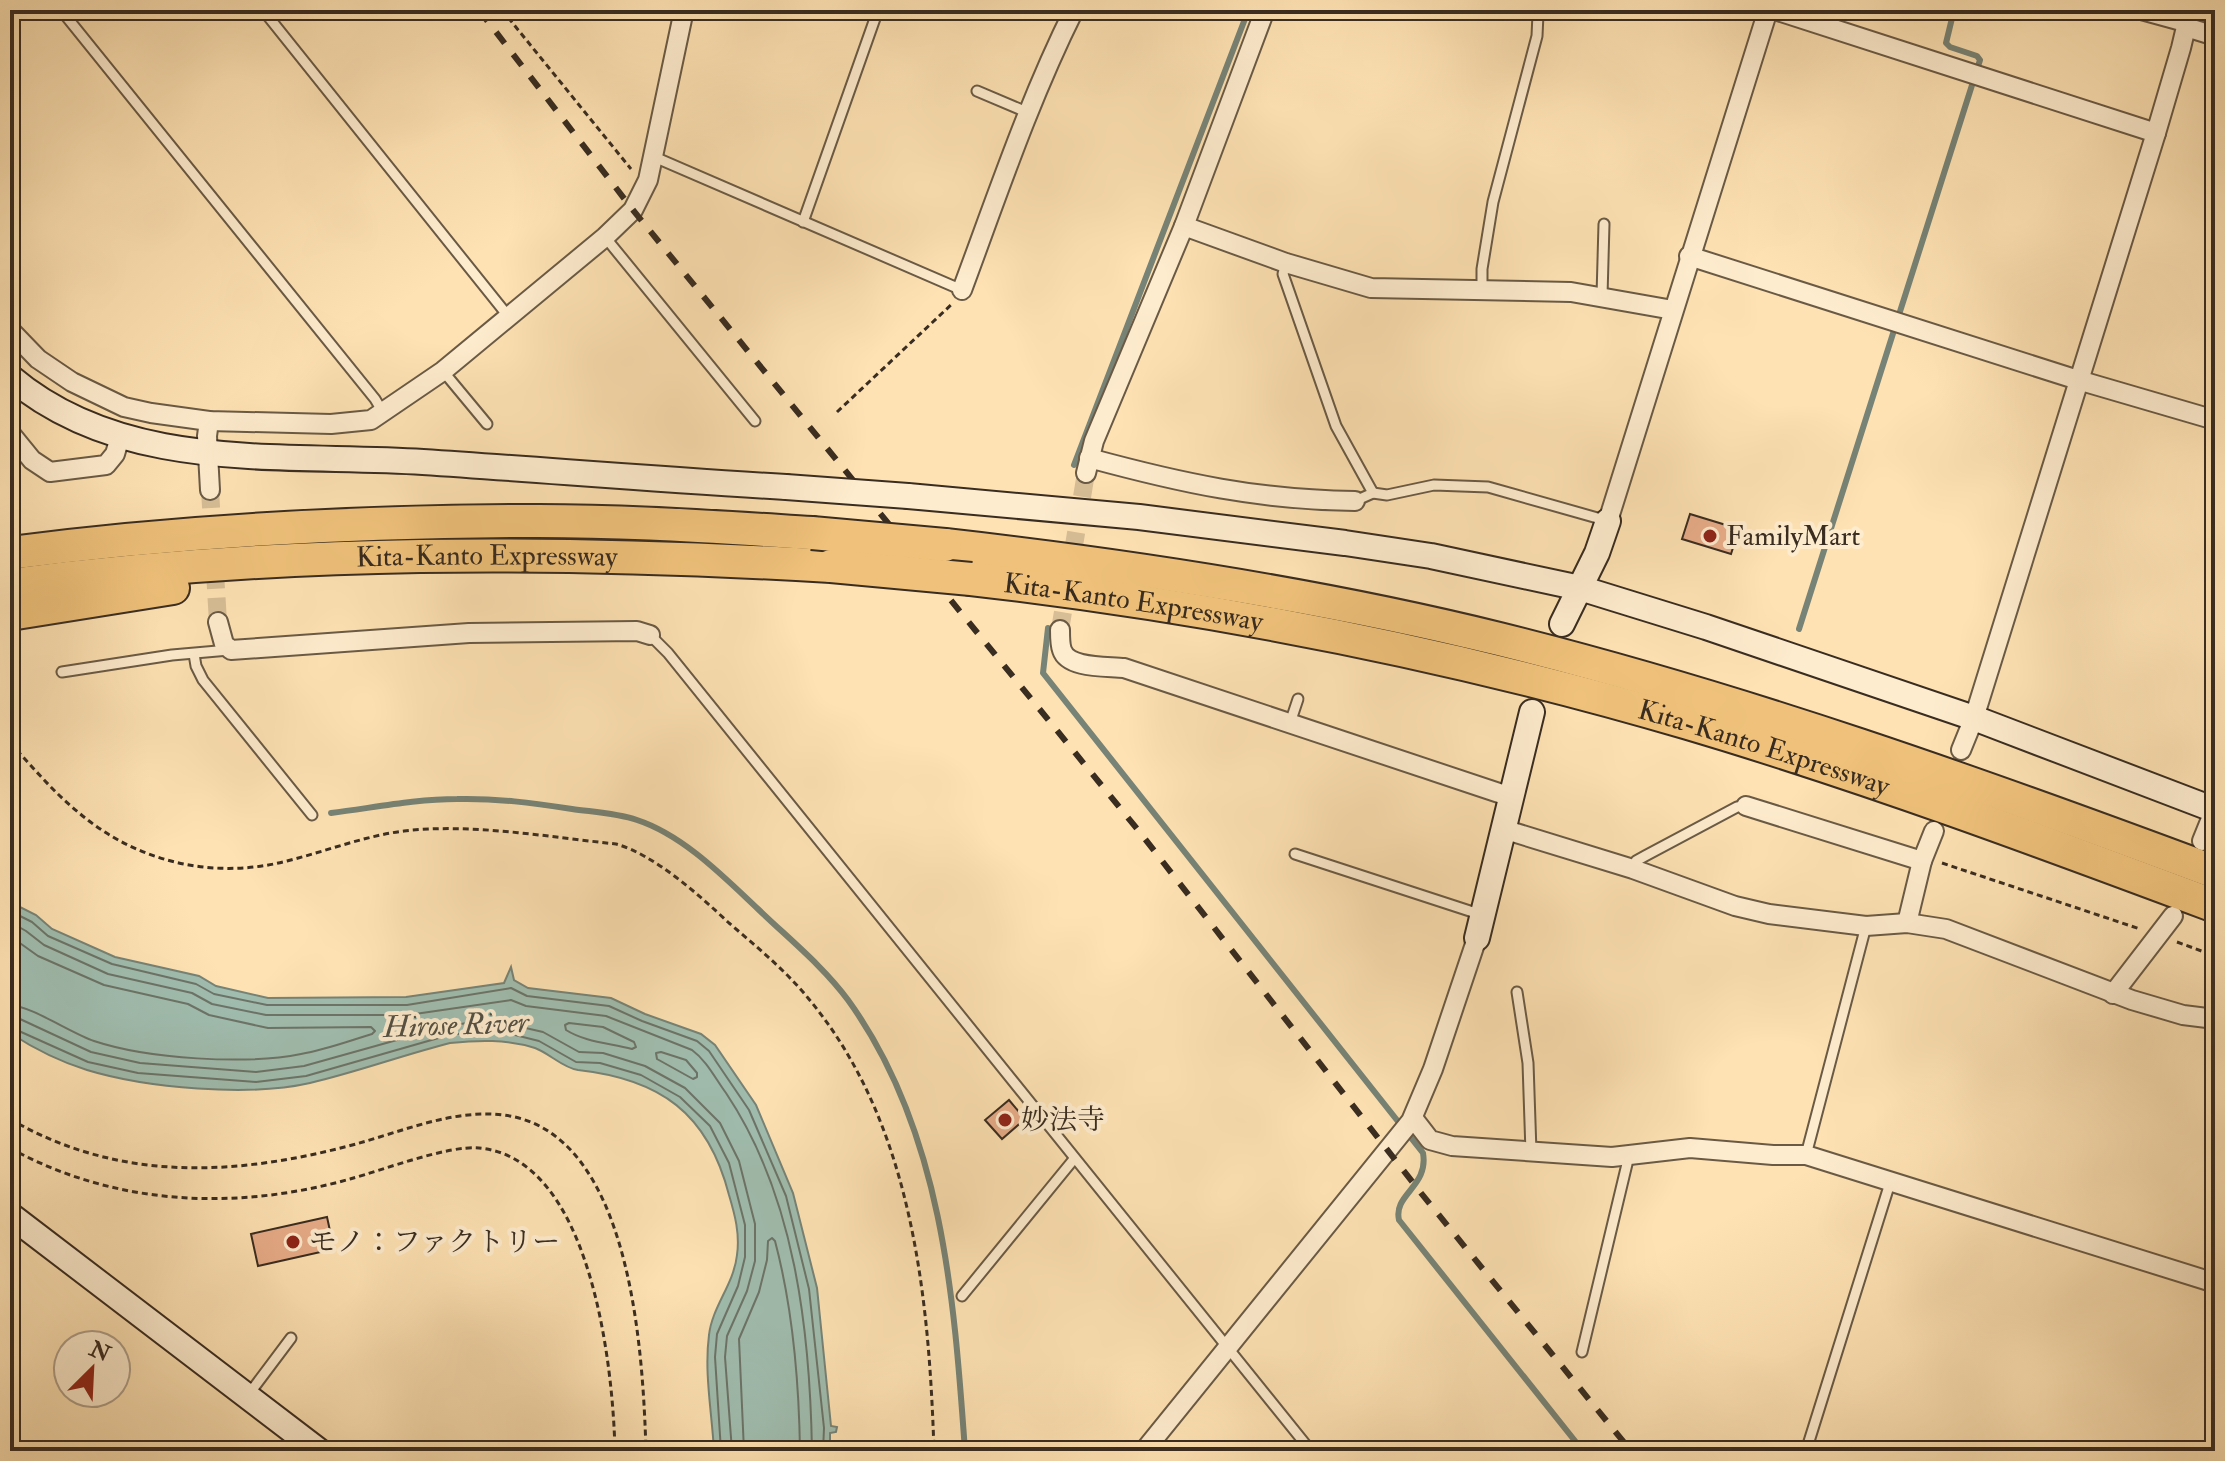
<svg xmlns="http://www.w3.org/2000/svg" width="2225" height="1461" viewBox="0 0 2225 1461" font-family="'IM FELL Double Pica','Noto Serif JP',serif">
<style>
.water{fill:#a0bdaf;stroke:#778376;stroke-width:2}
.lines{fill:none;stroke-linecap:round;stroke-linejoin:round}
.shore{stroke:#6c7468;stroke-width:2}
.stream{stroke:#778376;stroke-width:6}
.building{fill:#e8ad89;stroke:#392c20;stroke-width:2}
.street-tunnel{stroke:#d7be96;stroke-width:18;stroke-dasharray:18 9;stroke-linecap:butt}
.lane-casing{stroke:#6a5a45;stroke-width:13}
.street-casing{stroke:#6a5a45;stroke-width:22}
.secondary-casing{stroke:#392c20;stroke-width:28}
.highway-casing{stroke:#392c20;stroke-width:36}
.path{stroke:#392c20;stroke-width:3;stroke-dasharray:6 4;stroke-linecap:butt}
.lane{stroke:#feecce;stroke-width:9}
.street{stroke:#feecce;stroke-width:18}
.secondary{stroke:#feecce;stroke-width:24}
.highway{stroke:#efc17a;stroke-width:32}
.rail{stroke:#392c20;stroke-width:6;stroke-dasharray:14 14;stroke-linecap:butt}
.secondary-bridge-casing{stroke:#392c20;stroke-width:28;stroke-linecap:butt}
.highway-bridge-casing{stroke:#392c20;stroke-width:36;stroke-linecap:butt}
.secondary-bridge{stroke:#feecce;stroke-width:24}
.highway-bridge{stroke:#efc17a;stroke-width:32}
.poi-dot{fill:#8f2418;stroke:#feecce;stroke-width:3}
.labels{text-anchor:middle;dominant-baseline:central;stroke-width:8;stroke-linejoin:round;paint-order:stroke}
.poi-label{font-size:28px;fill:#392c20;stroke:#feecce;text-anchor:start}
.street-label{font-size:28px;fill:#392c20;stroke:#feecce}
.water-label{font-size:30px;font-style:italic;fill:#535044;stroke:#feecce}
</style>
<rect width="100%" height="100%" fill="#fee2b3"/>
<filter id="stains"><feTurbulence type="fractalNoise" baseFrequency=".0025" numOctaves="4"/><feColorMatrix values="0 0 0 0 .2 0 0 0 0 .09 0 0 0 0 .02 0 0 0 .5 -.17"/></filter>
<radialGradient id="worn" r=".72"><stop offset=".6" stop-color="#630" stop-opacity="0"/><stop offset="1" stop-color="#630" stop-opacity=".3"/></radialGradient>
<path class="water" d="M 10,902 L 36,915 L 52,929 L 115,957 L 199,976 L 216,986 L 268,998 L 406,997 L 504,983 L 511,967 L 514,980 L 528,988 L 611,998 L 645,1014 L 701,1034 L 715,1045 L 756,1105 L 793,1193 L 817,1288 L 831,1426 L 837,1427 L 836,1432 L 830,1433 L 830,1451 L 714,1451 C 712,1413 704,1373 709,1335 C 712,1307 734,1284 737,1255 C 740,1234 735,1215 729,1195 C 708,1113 660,1079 578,1070 C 563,1068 549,1053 535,1048 C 507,1039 478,1040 450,1043 C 403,1055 357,1072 310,1083 C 249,1097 146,1088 87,1070 C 61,1062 33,1048 10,1033 Z"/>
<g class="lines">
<g class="shore">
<polyline points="10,911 32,922 48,936 112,964 196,984 214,994 267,1005 407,1005 511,988 527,996 609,1006 642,1021 697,1041 709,1051 749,1110 786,1196 809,1289 824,1428 823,1451"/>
<path d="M 10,922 L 26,931 L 44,945 L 108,974 L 192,993 L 212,1004 L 266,1015 L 408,1015 L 511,1000 L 526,1006 L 606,1016 L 692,1050 C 707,1061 715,1078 726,1093 C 795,1196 810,1330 812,1451"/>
<path d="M 10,936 L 38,956 L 104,985 L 188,1004 L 209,1015 L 268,1028 L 371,1027 L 375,1031 L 372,1034 C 349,1041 325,1050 301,1054 C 246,1065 148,1059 94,1041 C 71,1033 31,1006 10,1005"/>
<polyline points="10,1017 20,1019 91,1052 140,1063 256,1072 304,1066 447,1026 474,1022 508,1024 543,1032 579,1052 603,1053 645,1066 685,1088 720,1123 739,1161 755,1224 755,1261 747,1291 727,1336 725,1357 732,1451"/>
<path d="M 569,1023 L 603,1027 L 634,1042 L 636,1047 L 632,1049 C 609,1043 585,1042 566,1030 L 565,1025 Z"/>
<polyline points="10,1027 88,1062 138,1073 256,1082 306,1076 449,1035 474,1032 507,1033 539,1041 576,1062 600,1063 641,1075 680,1097 710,1126 729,1163 745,1225 745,1257 738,1286 717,1334 715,1357 721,1451"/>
<polygon points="661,1052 686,1060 697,1073 697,1077 693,1079 657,1059 656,1053"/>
<path d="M 744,1451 L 739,1339 L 759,1292 L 767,1260 L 768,1241 L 772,1238 L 775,1241 C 793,1309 799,1381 800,1451"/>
</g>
<g class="stream">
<polyline points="1074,465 1248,11"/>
<path d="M 1048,628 L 1043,673 L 1423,1153 C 1429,1187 1393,1194 1399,1220 L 1583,1451"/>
<polyline points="1799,629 1980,60 1977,56 1950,47 1946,43 1954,10"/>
<path d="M 331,813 C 372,808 415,799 457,799 C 496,798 533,803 572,809 C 593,812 616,813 637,820 C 683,835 724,877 758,909 C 788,938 823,966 848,1000 C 942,1130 954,1296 965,1451"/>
</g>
</g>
<g class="building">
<polygon points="1690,514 1739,529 1731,554 1682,539"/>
<polygon points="1009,1100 1025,1119 1002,1139 985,1120"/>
<polygon points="327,1217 334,1249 258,1266 251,1234"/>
</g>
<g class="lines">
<g class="street-tunnel">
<polyline points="210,490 218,622"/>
<polyline points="1060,630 1086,473"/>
</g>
<g class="lane-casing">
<g id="lane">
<polyline points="61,10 375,399 384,414"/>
<polyline points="263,10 508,316"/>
<polyline points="2124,10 2186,27"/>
<polyline points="977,91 1029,113"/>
<polyline points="652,156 962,290"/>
<polyline points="803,222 878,10"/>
<polyline points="605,237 755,421"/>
<polyline points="1286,263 1283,274 1336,426 1373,493 1355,501"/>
<polyline points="1482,290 1482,269 1493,202 1537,36 1538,14 1534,10"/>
<polyline points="1602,296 1604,224"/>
<polyline points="443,371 487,424"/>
<polyline points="1373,493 1387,495 1434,485 1488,487 1608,521"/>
<polyline points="650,635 668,653 1311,1451"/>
<polyline points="194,654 196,666 203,680 312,815"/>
<polyline points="62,672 172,655 229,650"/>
<polyline points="1290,723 1298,699"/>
<polyline points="1295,854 1479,914"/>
<polyline points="1633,869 1636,861 1645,856 1737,807 1746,806"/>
<polyline points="1517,992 1528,1063 1531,1152"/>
<polyline points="1806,1155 1866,926"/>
<polyline points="962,1296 1074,1159"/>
<polyline points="1582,1352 1627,1164 1626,1155"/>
<polyline points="249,1394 291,1338"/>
<polyline points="1806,1451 1890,1183"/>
</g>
</g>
<g class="street-casing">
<g id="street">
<polyline points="1775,10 2156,133"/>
<polyline points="2186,27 2215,36"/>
<polyline points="1184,226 1286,263 1371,288 1571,292 1673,310"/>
<polyline points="1689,256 2078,380 2215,420"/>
<path d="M 962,290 C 997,196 1029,100 1074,10"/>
<polyline points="10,330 38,359 72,382 124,407 151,413 209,421 331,424 371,420 443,371 605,237 633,210 648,180 684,10"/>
<polyline points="209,421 207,436 210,490"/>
<polyline points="10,433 32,460 50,472 106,465 115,454 120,437"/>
<path d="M 1089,458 C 1181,483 1259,500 1355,501"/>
<polyline points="1086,473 1094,441 1184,226 1265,10"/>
<polyline points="1608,521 1768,10"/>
<polyline points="218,622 224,644 231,650 469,633 637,631 650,635"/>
<path d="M 1060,630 C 1060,636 1060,645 1062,650 C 1068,669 1108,666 1124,668 L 1511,797"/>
<polyline points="1961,750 1974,718 2156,133 2181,48 2190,10"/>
<polyline points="1746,806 1922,861"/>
<polyline points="1503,829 1633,869 1735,906 1769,914 1866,926 1907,923 1946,929 2132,1000 2183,1015 2215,1019"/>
<polyline points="2202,841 2215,809"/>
<polyline points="1907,923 1922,861 1934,831"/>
<polyline points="2113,994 2173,916"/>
<polyline points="1413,1118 1430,1140 1452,1146 1612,1157 1690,1148 1773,1155 1806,1155 2215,1283"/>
<polyline points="1144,1451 1411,1121 1433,1069 1477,938"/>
</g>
</g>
<g class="secondary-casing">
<g id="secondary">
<path d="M 10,377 C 124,474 283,453 423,462 C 544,470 665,480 786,487"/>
<polyline points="908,496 1139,517 1345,543 1431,556 1580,588 1706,627 1974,718 2215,810"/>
<polyline points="1562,624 1597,553 1608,521"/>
<polyline points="1477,938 1532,712"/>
<polyline points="10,1215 319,1451"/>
</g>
</g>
<g class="highway-casing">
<g id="highway">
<path d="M 945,545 C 1131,566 1317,594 1499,639 C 1744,700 1979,784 2215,872"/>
<path d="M 10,553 C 179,531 350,522 520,521 C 618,520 715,527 812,533"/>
<path id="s1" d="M 971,579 C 1213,607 1454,654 1688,723 C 1867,776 2041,841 2215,906"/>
<path id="s2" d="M 10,585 C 283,549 557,550 831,566"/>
<polyline points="10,614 173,588"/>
</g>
</g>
<g class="path">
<polyline points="502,10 631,169"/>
<polyline points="837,412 953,303"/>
<path d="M 10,743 C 32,766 53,792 78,812 C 136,862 213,880 287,861 C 327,851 364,836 404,831 C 472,823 548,837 616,844 C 655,855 699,895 729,923 C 757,947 785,970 808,998 C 912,1122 929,1295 934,1451"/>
<polyline points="1942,863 2140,929"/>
<polyline points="2177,942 2215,956"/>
<path d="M 10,1119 C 120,1183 237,1176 356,1144 C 403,1131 454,1109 503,1115 C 632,1130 643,1354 646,1451"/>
<path d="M 10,1148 C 115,1206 236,1211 350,1179 C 383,1170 448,1145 479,1148 C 591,1158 613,1365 615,1451"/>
</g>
<use href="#lane" class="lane"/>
<use href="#street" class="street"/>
<use href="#secondary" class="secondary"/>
<use href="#highway" class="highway"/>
<polyline class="rail" points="479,10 633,210 1138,830 1421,1193 1631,1451"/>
<g class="secondary-bridge-casing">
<polyline id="secondary-bridge" points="786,487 908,496"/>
</g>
<g class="highway-bridge-casing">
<g id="highway-bridge">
<polyline points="812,533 945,545"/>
<polyline points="831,566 971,579"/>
</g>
</g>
<use href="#secondary-bridge" class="secondary-bridge"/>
<use href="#highway-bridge" class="highway-bridge"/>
</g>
<g class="poi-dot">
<circle cx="1710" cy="536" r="8"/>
<circle cx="1005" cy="1120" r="8"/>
<circle cx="293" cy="1242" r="8"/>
</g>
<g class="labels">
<g class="poi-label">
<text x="1726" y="536">FamilyMart</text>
<text x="1021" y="1120">妙法寺</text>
<text x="309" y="1242">モノ：ファクトリー</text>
</g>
<g class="street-label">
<text stroke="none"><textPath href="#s2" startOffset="478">Kita-Kanto Expressway</textPath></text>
<text stroke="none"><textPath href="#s1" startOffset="164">Kita-Kanto Expressway</textPath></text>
<text stroke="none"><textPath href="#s1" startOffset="812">Kita-Kanto Expressway</textPath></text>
</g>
<g class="water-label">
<text transform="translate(456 1025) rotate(-2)">Hirose River</text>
</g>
</g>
<rect width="2225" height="1461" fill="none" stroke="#fee2b3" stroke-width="40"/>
<rect x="12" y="12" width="2201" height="1437" fill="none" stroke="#392c20" stroke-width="4"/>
<rect x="20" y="20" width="2185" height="1421" fill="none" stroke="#392c20" stroke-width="2"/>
<g transform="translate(92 1369) rotate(24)"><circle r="38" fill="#feecce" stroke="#af9f88" stroke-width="2"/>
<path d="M0-6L14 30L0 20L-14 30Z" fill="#8f2418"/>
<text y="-12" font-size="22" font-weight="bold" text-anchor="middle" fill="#392c20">N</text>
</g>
<rect width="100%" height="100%" filter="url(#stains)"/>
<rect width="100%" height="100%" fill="url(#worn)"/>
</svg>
